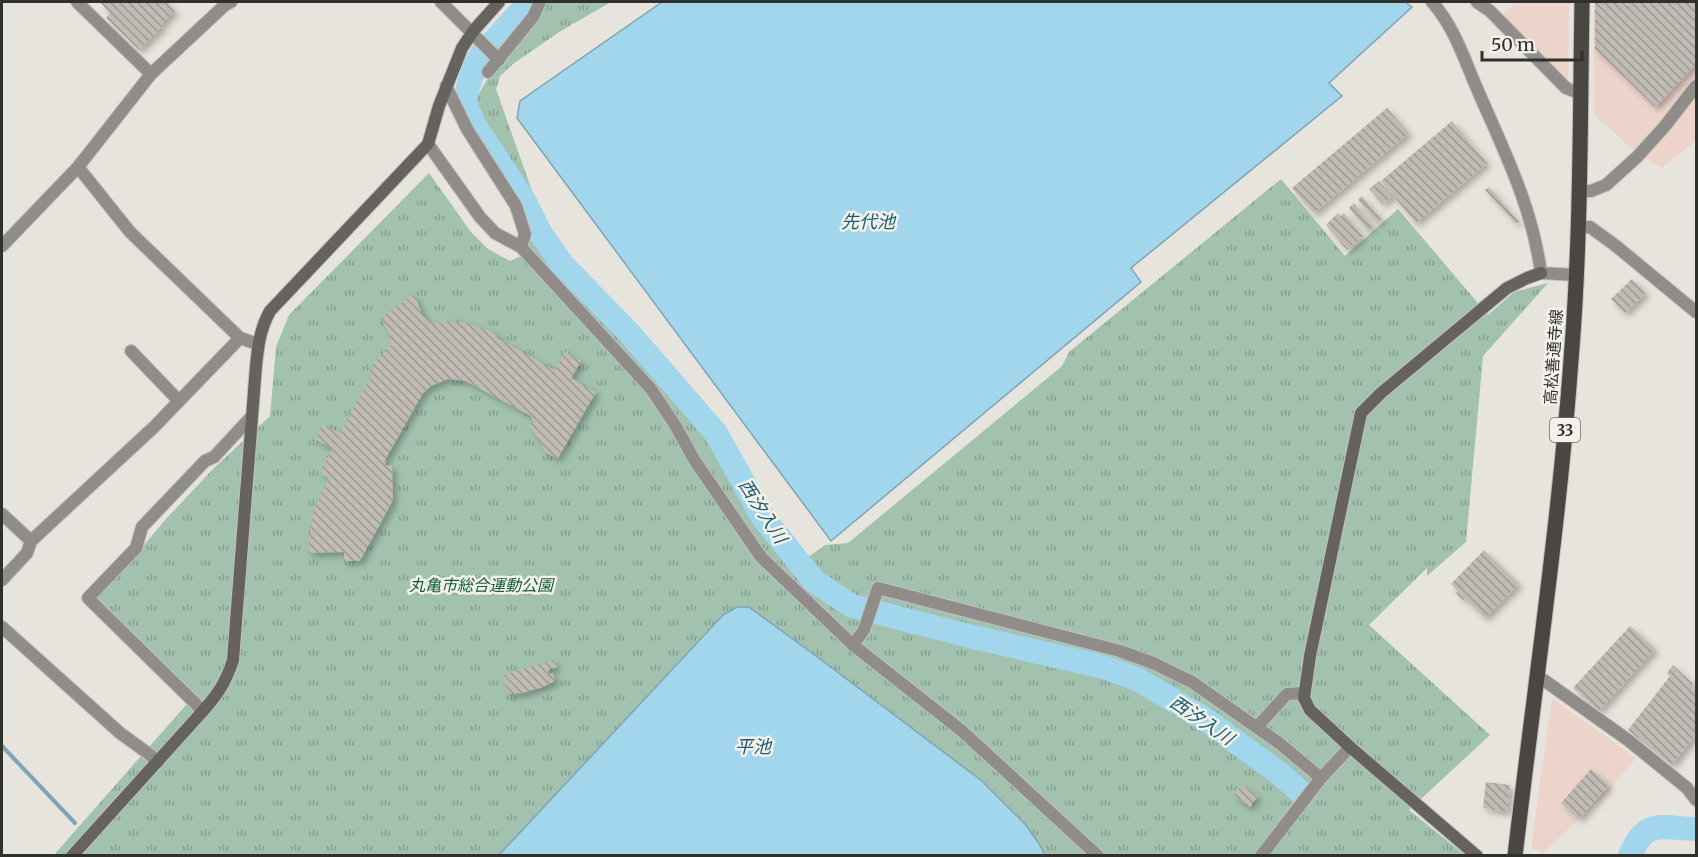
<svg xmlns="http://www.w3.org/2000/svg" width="1698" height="857" viewBox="0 0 1698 857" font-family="Merriweather,'Noto Sans JP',serif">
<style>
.commercial{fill:#ecd4ca}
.park{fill:url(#park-tufts)}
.water{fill:#a1d6ec;stroke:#7fa4b3;stroke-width:1.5}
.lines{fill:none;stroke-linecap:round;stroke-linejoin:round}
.stream{stroke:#7fa4b3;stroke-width:4}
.river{stroke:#a1d6ec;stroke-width:24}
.building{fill:url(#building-back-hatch);filter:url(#shadow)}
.street-casing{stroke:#c2c0b9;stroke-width:14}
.secondary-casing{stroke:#c2c0b9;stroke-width:14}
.primary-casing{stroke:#c2c0b9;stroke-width:17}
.street{stroke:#8f8c8a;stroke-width:12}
.secondary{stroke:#66635f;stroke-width:12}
.primary{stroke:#4a4642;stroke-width:15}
.labels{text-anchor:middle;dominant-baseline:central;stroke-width:5;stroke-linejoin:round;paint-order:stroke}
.shield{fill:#f3f1ea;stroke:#6a6a66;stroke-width:1.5}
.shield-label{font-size:15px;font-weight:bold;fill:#30302d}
.street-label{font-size:16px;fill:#30302d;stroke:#f3f1ea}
.park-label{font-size:16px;font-style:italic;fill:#0c5d3b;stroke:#f3f1ea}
.water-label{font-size:18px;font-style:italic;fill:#1a5c74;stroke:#f3f1ea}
</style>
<defs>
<pattern id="park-tufts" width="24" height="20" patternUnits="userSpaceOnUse" patternTransform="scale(1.5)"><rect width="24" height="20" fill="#a2c2af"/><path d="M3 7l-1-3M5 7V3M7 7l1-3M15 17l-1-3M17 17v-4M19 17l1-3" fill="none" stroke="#849e8f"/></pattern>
<pattern id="building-back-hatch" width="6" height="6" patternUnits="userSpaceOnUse" patternTransform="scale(1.5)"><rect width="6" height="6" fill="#bfbab4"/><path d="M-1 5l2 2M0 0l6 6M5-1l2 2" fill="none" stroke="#9c9893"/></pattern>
<filter id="shadow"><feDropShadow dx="4" dy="4" stdDeviation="3" flood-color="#0004"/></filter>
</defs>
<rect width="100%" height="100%" fill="#e6e4dc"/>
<g class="commercial">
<polygon points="1516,2 1569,2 1568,84 1500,17"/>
<polygon points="1594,2 1696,2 1696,140 1662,168 1636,153 1594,114"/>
<polygon points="1552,698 1636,758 1607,793 1543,853 1531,848"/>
</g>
<polygon class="park" points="542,2 611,2 559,32 513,64 500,76 496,89 556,259 711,439 727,467 803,561 825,545 848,543 1062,366 1069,352 1281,179 1345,256 1398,209 1488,315 1514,292 1548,283 1483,356 1466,542 1427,576 1427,568 1369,625 1490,735 1409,810 1465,855 53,856 193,697 96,596 139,551 166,519 213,469 270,416 276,347 289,315 429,173 471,232 488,249 510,261 521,256 516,215 460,126 495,66"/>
<g class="water">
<polygon points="662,2 1405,2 1412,7 1329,83 1342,96 1131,268 1141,282 831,541 517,118 520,101"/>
<polygon points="737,607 749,607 816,656 982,781 1025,824 1038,842 1045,855 499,855 723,615"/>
</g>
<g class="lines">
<polyline class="stream" points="2,746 75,823"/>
<g class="river">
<polyline points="526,2 522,10 481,55 474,68 464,101 474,124 525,202 541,234 562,264 630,334 716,433 762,516 814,581 852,606 973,637 1104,667 1137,679 1205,719 1280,774 1303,794"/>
<path d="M 1630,856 C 1645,818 1661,828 1695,829"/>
</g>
</g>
<g class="building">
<polygon points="103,2 171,2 168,4 175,11 162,24 163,26 139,50 106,18 110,13 101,3"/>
<polygon points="1595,2 1625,2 1625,6 1629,2 1696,2 1696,64 1655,107 1595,49"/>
<polygon points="1387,108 1409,133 1314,213 1292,188"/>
<polygon points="1452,121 1487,163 1416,223 1381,181"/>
<polygon points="1379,181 1392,196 1383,204 1369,189"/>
<polygon points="1489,187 1519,222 1516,224 1485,190"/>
<polygon points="1362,196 1382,220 1377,223 1358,200"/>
<polygon points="1354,203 1373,226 1368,231 1349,208"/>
<polygon points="1338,213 1340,216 1344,213 1363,236 1347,250 1326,225"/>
<polygon points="1632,279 1646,293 1625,313 1611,299"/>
<polygon points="414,294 423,316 431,324 450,321 463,322 479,327 496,333 497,338 555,370 565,352 581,361 571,378 596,392 558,458 546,453 529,424 534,423 531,416 466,381 448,379 431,386 423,393 385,460 386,466 392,465 393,500 360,561 344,561 344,552 308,553 312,518 316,505 329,478 320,473 332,448 315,439 323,424 340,433 372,375 369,371 375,362 391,345 390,336 381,318"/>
<polygon points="1484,550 1519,584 1485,618 1465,598 1463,600 1456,593 1458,591 1451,584"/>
<polygon points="1630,626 1655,649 1599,711 1573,688"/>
<polygon points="554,660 557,667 548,670 549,674 553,673 555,681 543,687 522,693 508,694 502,675"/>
<polygon points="1673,665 1693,684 1691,686 1696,691 1696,734 1672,765 1628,730 1670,676 1667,673"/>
<polygon points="1591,769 1609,785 1579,819 1561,803"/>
<polygon points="1486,782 1510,785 1507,812 1483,808"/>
<polygon points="1242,785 1258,796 1250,807 1234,796"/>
</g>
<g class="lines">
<g class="street-casing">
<g id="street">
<polyline points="77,2 151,74"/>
<polyline points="441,2 499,60"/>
<path d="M 1432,2 C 1454,26 1465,61 1478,91 C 1505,153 1532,206 1541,273 L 1576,275"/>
<polyline points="1477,2 1490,11 1566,88 1581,94"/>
<polyline points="488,72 533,17 540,2"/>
<polyline points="446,86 467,129 516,206 525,234 521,247"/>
<polyline points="428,144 480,217 495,233 521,247 651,389 675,425 695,461 761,557 853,645 962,731 1098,856"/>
<polyline points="78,167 130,232 240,338"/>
<polyline points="1580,191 1591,191 1606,185 1637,157 1665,126 1696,86"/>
<polyline points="1578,227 1590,227 1616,246 1696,312"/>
<polyline points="2,246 78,167 151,74 225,5 231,2"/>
<polyline points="131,351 179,401"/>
<polyline points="2,514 31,541"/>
<polyline points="2,580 27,553 31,541 154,427 240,338 258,344"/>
<polyline points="2,627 120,733 149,754 158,762"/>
<polyline points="853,645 864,630 878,588 1120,651 1153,663 1192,682 1279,743 1321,778"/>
<polyline points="1538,676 1628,740 1687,788 1696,800"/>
<polyline points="203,711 88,598 136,548 142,527 205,461 214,457 252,416"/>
<polyline points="1257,727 1287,694 1304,693"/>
<polyline points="1261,856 1321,778 1350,747"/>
</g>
</g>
<g class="secondary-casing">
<g id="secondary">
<path d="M 72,856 L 203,711 C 218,694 226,682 233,660 L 256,366 C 258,346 260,329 270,311 L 428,144 L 439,106 L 462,48 L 474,30 L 499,2"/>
<polyline points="1477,856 1350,747 1310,710 1304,698 1310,656 1361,413 1381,393 1507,288 1527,278 1541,273"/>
</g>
</g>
<g class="primary-casing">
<path id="primary" d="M 1515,856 C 1534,690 1559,526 1571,360 C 1581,240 1580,121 1582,2"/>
</g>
<use href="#street" class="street"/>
<use href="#secondary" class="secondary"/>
<use href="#primary" class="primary"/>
</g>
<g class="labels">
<rect class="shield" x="1550" y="418" width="30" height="24" rx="4.5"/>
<g class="shield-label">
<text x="1565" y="430">33</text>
</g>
<g class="street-label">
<text transform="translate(1553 357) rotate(-86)">高松善通寺線</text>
</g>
<g class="park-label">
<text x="481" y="585">丸亀市総合運動公園</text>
</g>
<g class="water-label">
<text x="868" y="221">先代池</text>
<text transform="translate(763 511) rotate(57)">西汐入川</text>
<text transform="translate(1202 720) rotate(34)">西汐入川</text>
<text x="753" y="746">平池</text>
</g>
</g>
<rect width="1698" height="857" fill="none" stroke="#30302d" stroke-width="6"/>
<path d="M1482 51v9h100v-9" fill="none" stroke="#30302d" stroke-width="3"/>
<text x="1491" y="51" font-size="18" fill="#30302d" stroke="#f3f1ea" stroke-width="4.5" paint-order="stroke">50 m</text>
</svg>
